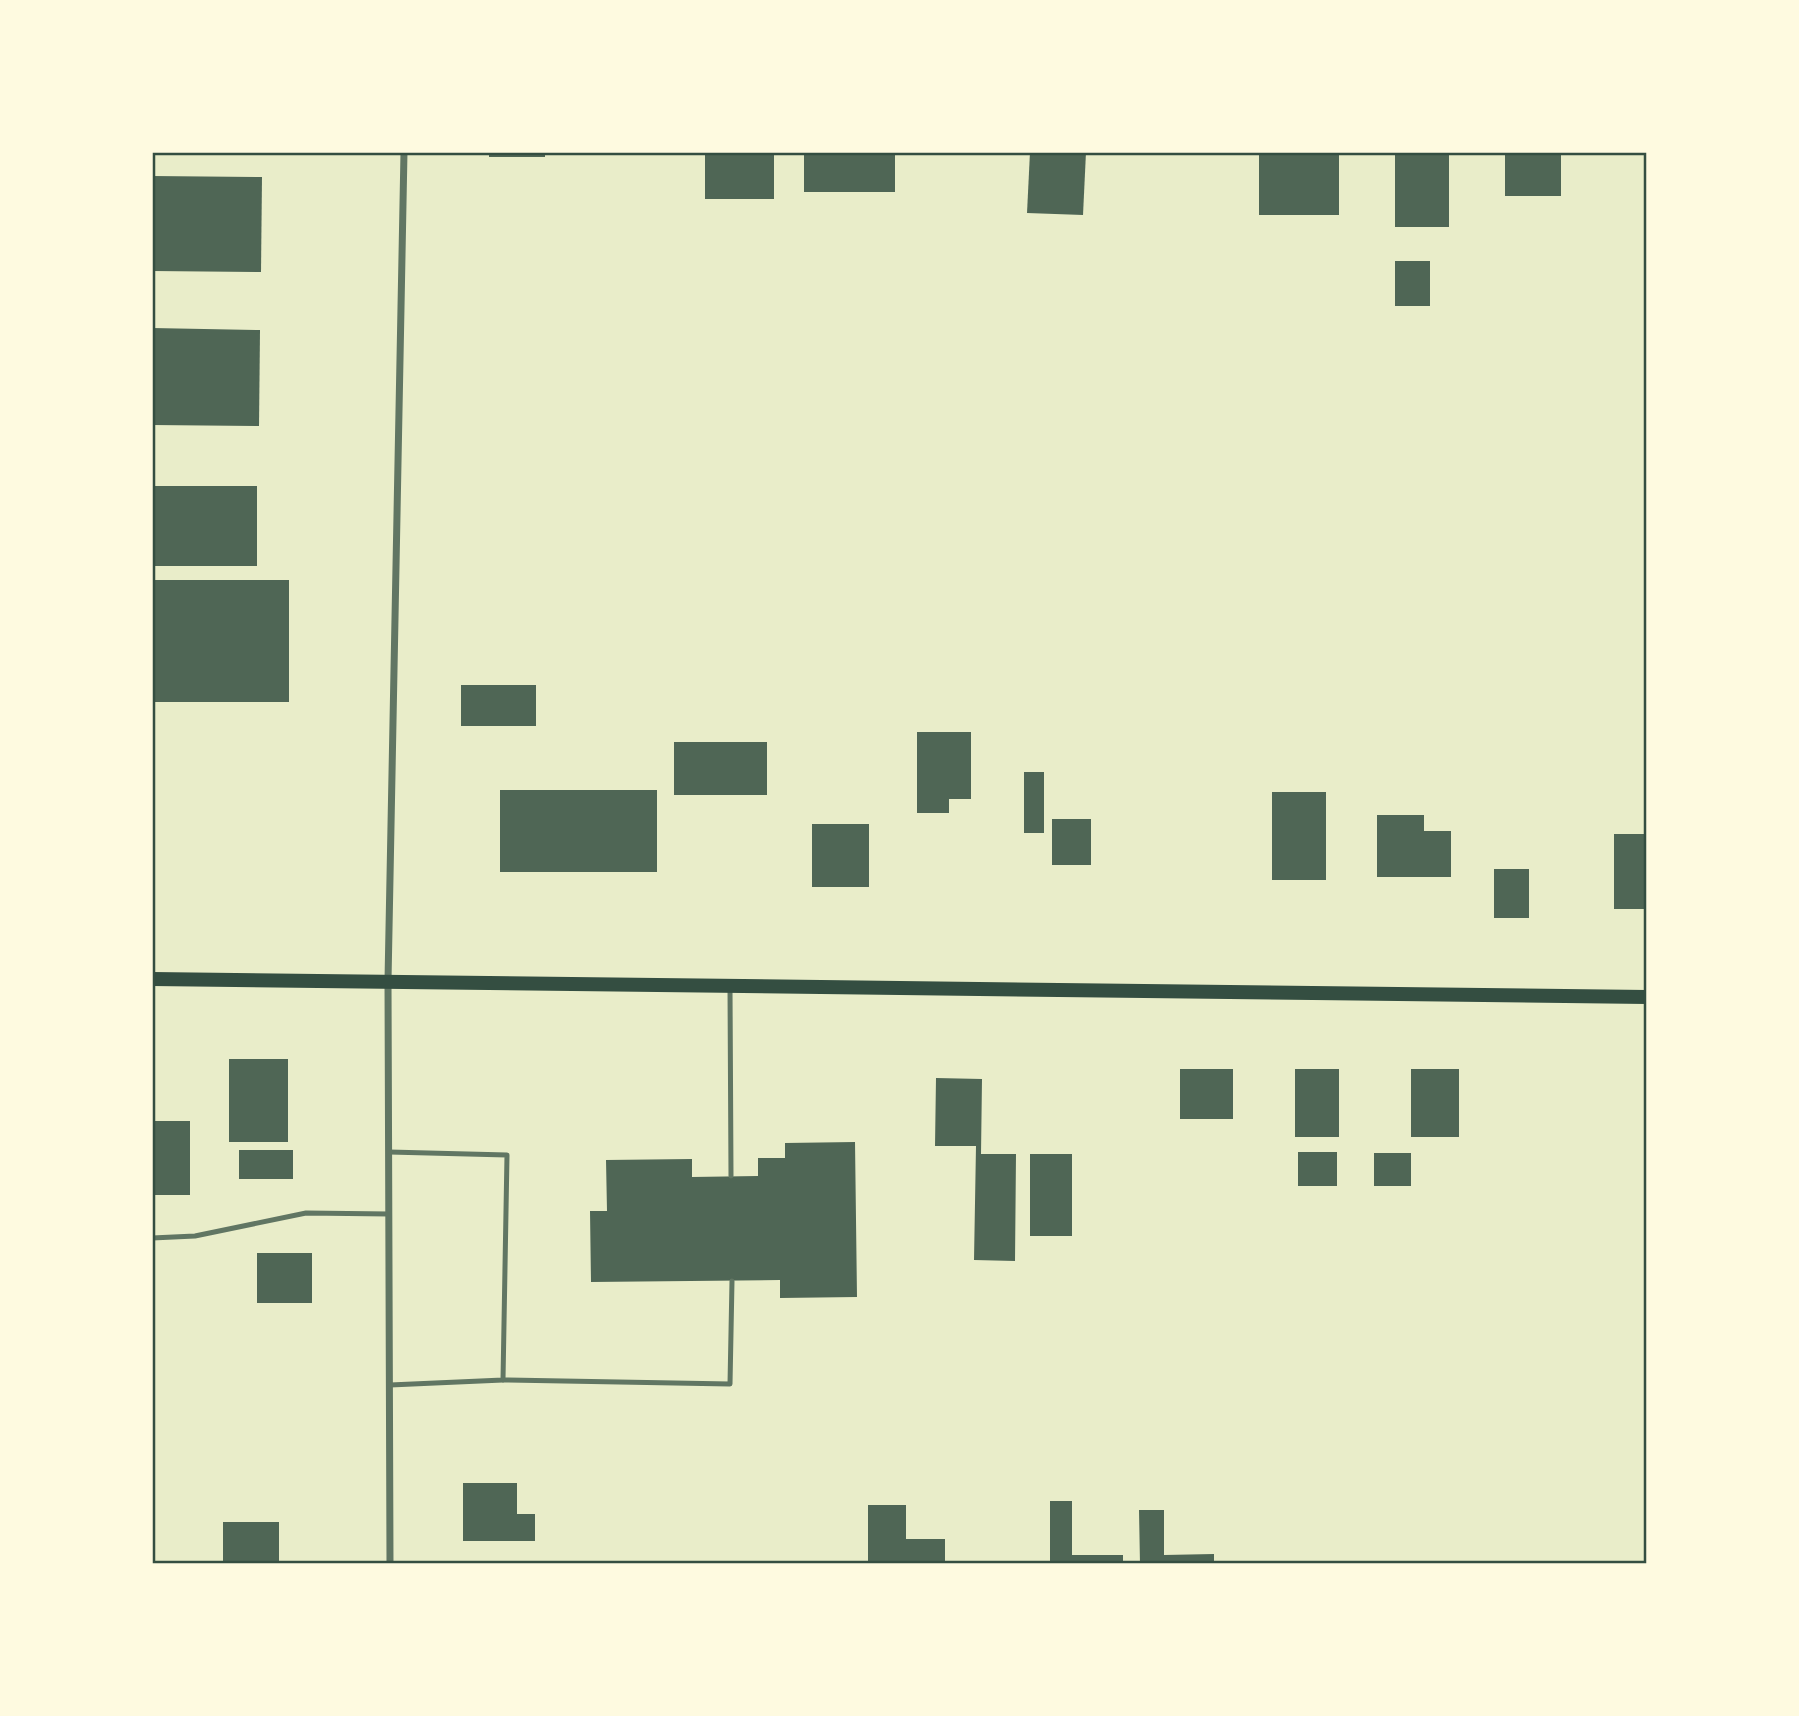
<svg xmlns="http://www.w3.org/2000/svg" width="1799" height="1716" viewBox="0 0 1799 1716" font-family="'Zilla Slab',serif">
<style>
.building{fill:#4f6655}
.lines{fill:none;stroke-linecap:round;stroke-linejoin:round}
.service{stroke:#617663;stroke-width:5}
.minor{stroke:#617663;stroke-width:7}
.secondary{stroke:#344e41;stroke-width:14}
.neatline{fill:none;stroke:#344e41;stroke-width:2.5}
</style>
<rect width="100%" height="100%" fill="#e9edc9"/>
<g class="building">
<rect x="489" y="152" width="56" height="5"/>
<rect x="705" y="152" width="69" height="47"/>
<rect x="804" y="152" width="91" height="40"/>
<polygon points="1030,152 1086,152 1083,215 1027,213"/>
<rect x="1259" y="152" width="80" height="63"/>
<rect x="1395" y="152" width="54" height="75"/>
<rect x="1505" y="152" width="56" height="44"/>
<polygon points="152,176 262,177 261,272 152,271"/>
<rect x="1395" y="261" width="35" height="45"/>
<polygon points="152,328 260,330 259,426 152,425"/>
<rect x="152" y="486" width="105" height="80"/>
<rect x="152" y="580" width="137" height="122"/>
<rect x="461" y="685" width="75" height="41"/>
<polygon points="917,732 971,732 971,799 949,799 949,813 917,813"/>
<rect x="674" y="742" width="93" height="53"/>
<rect x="1024" y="772" width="20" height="61"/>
<rect x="500" y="790" width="157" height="82"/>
<rect x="1272" y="792" width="54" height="88"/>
<polygon points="1377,815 1424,815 1424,831 1451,831 1451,877 1377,877"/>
<rect x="1052" y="819" width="39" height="46"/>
<rect x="812" y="824" width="57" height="63"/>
<rect x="1614" y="834" width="33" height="75"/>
<rect x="1494" y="869" width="35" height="49"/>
<rect x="229" y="1059" width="59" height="83"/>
<rect x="1180" y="1069" width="53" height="50"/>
<rect x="1295" y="1069" width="44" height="68"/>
<rect x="1411" y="1069" width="48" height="68"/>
<polygon points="936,1078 982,1079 981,1154 1016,1154 1015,1261 974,1260 976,1146 935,1146"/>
<rect x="152" y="1121" width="38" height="74"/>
<polygon points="855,1142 857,1297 780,1298 780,1280 591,1282 590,1211 607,1211 606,1160 692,1159 692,1177 758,1176 758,1158 785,1158 785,1143"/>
<rect x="239" y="1150" width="54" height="29"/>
<rect x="1298" y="1152" width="39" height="34"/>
<rect x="1374" y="1153" width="37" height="33"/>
<rect x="1030" y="1154" width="42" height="82"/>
<rect x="257" y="1253" width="55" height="50"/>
<polygon points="463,1483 517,1483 517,1514 535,1514 535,1541 463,1541"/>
<polygon points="1050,1501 1072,1501 1072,1555 1123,1555 1123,1564 1050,1564"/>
<polygon points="868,1505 906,1505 906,1539 945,1539 945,1564 868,1564"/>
<polygon points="1139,1510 1164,1510 1164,1555 1214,1554 1214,1564 1140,1564"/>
<rect x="223" y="1522" width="56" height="42"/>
</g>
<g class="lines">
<g class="service">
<polyline points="730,987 731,1176"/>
<polyline points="389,1152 507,1155 503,1380 390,1385"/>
<polyline points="152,1238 195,1236 306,1213 389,1214"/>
<polyline points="503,1380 730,1384 732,1281"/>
</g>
<polyline class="minor" points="390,1564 388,981 404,152"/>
<polyline class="secondary" points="152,979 1647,997"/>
</g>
<rect width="1799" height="1716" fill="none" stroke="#fefae0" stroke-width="308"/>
<rect x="154" y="154" width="1491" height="1408" class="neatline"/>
</svg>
